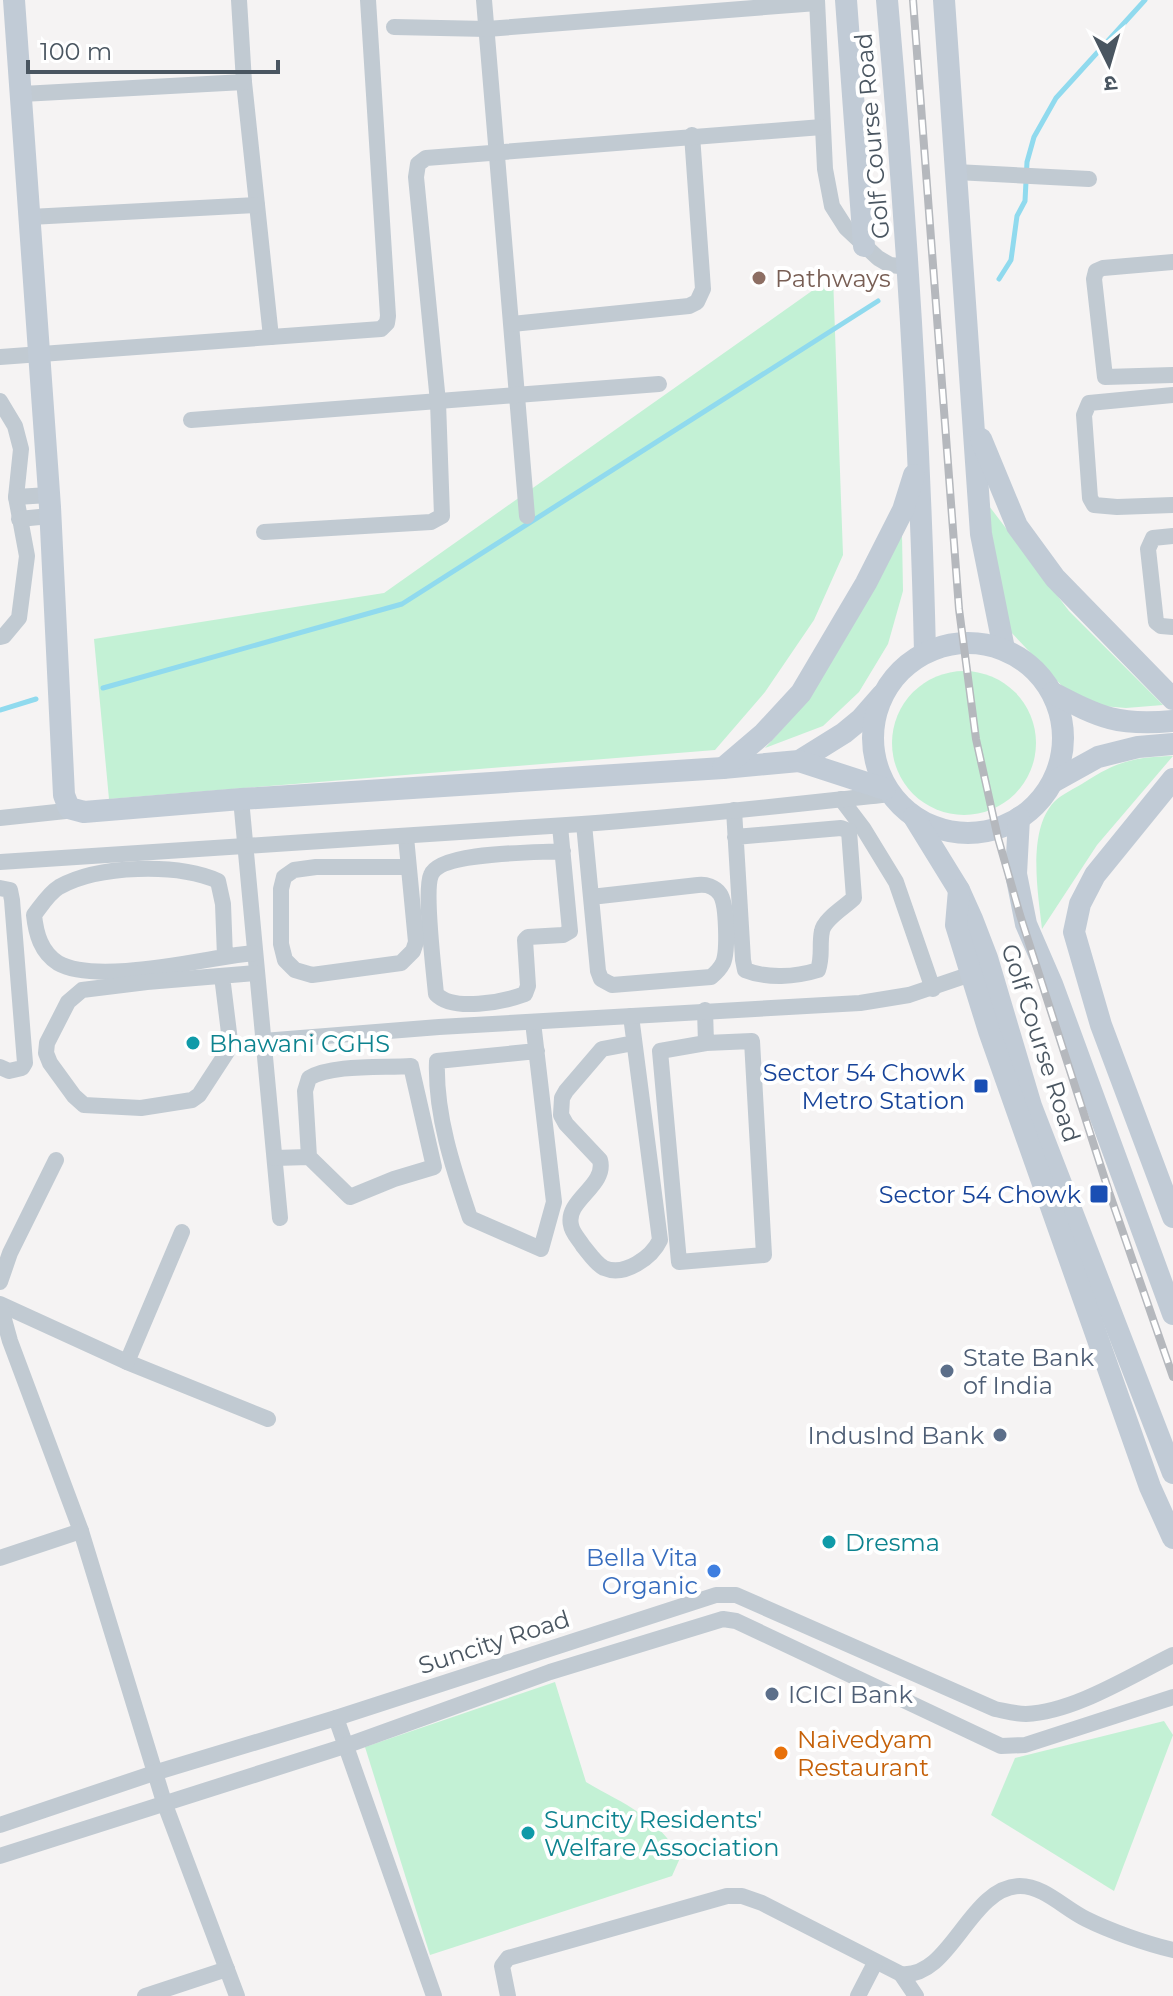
<svg xmlns="http://www.w3.org/2000/svg" width="1173" height="1996" viewBox="0 0 1173 1996" font-family="Montserrat,'Noto Sans Devanagari',sans-serif">
<style>
.green{fill:#c3f1d5}
.lines{fill:none;stroke-linecap:round;stroke-linejoin:round}
.stream{stroke:#90daee;stroke-width:5}
.street{stroke:#c1cad2;stroke-width:16}
.secondary{stroke:#c1cbd6;stroke-width:22}
.rail-casing{stroke:#b5b8bd;stroke-width:8}
.rail{stroke:#fff;stroke-width:5;stroke-dasharray:15;stroke-linecap:butt}
.education-dot{fill:#8d6e63;stroke:#fff;stroke-width:3}
.culture-dot{fill:#0f9aa8;stroke:#fff;stroke-width:3}
.transit-dot{fill:#1a4fb4;stroke:#fff;stroke-width:3}
.service-dot{fill:#5c6f8a;stroke:#fff;stroke-width:3}
.shop-dot{fill:#3f7fe0;stroke:#fff;stroke-width:3}
.food-dot{fill:#e8710a;stroke:#fff;stroke-width:3}
.labels{text-anchor:middle;dominant-baseline:central;stroke-width:8;stroke-linejoin:round;paint-order:stroke}
.street-label{font-size:24px;fill:#4a5661;stroke:#fff}
.education-label{font-size:24px;fill:#785e54;stroke:#fff;text-anchor:start}
.culture-label{font-size:24px;fill:#0d838f;stroke:#fff;text-anchor:start}
.transit-label{font-size:24px;fill:#164399;stroke:#fff;text-anchor:end}
.service-label{font-size:24px;fill:#4e5e75;stroke:#fff;text-anchor:start}
.shop-label{font-size:24px;fill:#366cbe;stroke:#fff;text-anchor:end}
.food-label{font-size:24px;fill:#c56008;stroke:#fff;text-anchor:start}
</style>
<rect width="100%" height="100%" fill="#f5f3f3"/>
<g class="green">
<polygon points="833,276 843,555 814,620 765,692 715,750 109,799 94,639 384,593"/>
<polygon points="986,502 1069,611 1163,705 1126,708 1090,705 1063,687 1009,630"/>
<path d="M 902,535 L 903,591 L 888,644 L 859,692 L 823,726 L 765,748 C 826,685 860,611 902,535 Z"/>
<circle cx="964" cy="743" r="72"/>
<path d="M 1173,756 L 1097,845 L 1042,929 C 1038,893 1027,831 1054,802 C 1062,794 1076,788 1085,782 C 1117,761 1136,757 1173,756 Z"/>
<path d="M 555,1682 L 586,1782 C 625,1805 658,1816 680,1858 L 672,1876 L 430,1955 L 365,1747 Z"/>
<polygon points="1164,1721 1173,1735 1114,1891 991,1815 1015,1758"/>
</g>
<g class="lines">
<g class="stream">
<polyline points="999,279 1011,260 1017,216 1025,201 1027,162 1034,137 1056,98 1145,0"/>
<polyline points="103,688 402,604 878,301"/>
<polyline points="0,710 36,699"/>
</g>
<g class="street">
<polyline points="239,0 244,82 271,337"/>
<polyline points="484,0 527,516"/>
<polyline points="817,0 825,169 832,206 846,228 878,258 890,265 909,267"/>
<polyline points="394,27 487,29 817,3"/>
<polyline points="22,94 244,82"/>
<polyline points="956,172 1089,179"/>
<polyline points="30,217 257,205"/>
<polyline points="1173,262 1103,268 1096,271 1094,279 1105,377 1173,375"/>
<polyline points="512,324 689,306 697,302 703,289 692,135"/>
<polyline points="0,357 381,329 387,323 388,316 368,0"/>
<polyline points="1173,395 1089,403 1084,415 1090,498 1094,505 1117,507 1173,505"/>
<polyline points="0,401 15,426 21,449 16,497 27,556 19,618 4,636 0,637"/>
<polyline points="191,420 659,384"/>
<polyline points="16,497 49,495"/>
<polyline points="19,519 50,516"/>
<polyline points="264,532 431,522 442,516 438,402 416,177 418,164 426,158 822,127"/>
<polyline points="1173,536 1153,538 1148,549 1156,622 1161,626 1173,627"/>
<polyline points="241,799 280,1218"/>
<polyline points="841,799 863,828 896,882 933,989"/>
<path d="M 734,810 L 743,960 L 745,970 C 767,979 796,977 818,970 C 823,956 819,945 822,931 C 824,919 845,907 854,898 L 849,831 L 841,828 L 735,837"/>
<polyline points="0,818 75,810"/>
<path d="M 584,824 L 598,971 L 601,979 L 612,985 L 711,977 C 716,973 720,969 723,963 C 728,952 727,904 720,894 C 715,887 706,884 698,885 L 591,897"/>
<path d="M 560,826 L 570,931 L 563,935 L 528,937 L 525,940 L 528,986 L 525,994 C 503,1002 453,1012 436,994 C 434,972 424,891 431,875 C 440,851 538,853 563,851"/>
<polyline points="406,837 416,942 413,951 401,963 312,975 295,970 285,960 281,944 281,889 284,877 294,870 316,867 408,867"/>
<path d="M 0,862 C 194,848 388,838 582,824 C 685,817 788,805 891,794"/>
<polyline points="0,888 10,890 12,900 25,1063 22,1068 9,1071 0,1067"/>
<path d="M 225,957 L 223,904 L 218,881 C 177,863 98,865 59,887 C 49,893 41,906 34,915 C 36,934 41,952 58,963 C 95,984 194,961 237,955 L 254,953"/>
<polyline points="222,976 230,1041 227,1052 199,1095 192,1100 141,1108 84,1105 74,1096 50,1063 46,1053 47,1043 68,1002 82,990 147,982 256,973"/>
<polyline points="705,1010 706,1043 752,1041 764,1255 679,1262 660,1051 706,1043"/>
<path d="M 631,1016 L 660,1240 C 652,1257 625,1277 604,1268 C 596,1264 589,1253 583,1246 C 579,1239 572,1233 571,1225 C 565,1200 607,1186 600,1160 L 566,1124 L 561,1115 L 562,1098 L 566,1091 L 602,1049 L 634,1043"/>
<path d="M 533,1022 L 554,1202 L 541,1249 L 470,1218 C 453,1168 435,1114 437,1061 L 537,1051"/>
<polyline points="263,1041 439,1027 860,1003 909,995 971,974"/>
<path d="M 275,1158 L 309,1157 L 350,1197 L 394,1179 L 434,1167 L 411,1066 C 383,1068 332,1064 309,1078 L 305,1091 L 309,1157"/>
<polyline points="0,1282 10,1253 56,1160"/>
<polyline points="0,1304 127,1362 268,1419"/>
<polyline points="0,1305 10,1341 81,1531 164,1802 237,1996"/>
<polyline points="127,1362 182,1232"/>
<polyline points="0,1558 81,1531"/>
<polyline points="336,1718 434,1996"/>
<path d="M 0,1825 L 154,1773 L 336,1718 L 716,1595 L 736,1595 L 995,1709 C 1005,1711 1015,1714 1026,1714 C 1074,1712 1130,1676 1173,1655"/>
<polyline points="0,1856 345,1746 550,1672 723,1619 736,1621 1001,1746 1025,1745 1173,1697"/>
<polyline points="901,1974 916,1996"/>
<polyline points="145,1996 227,1969"/>
<path d="M 508,1996 L 502,1966 L 508,1958 L 727,1896 L 742,1896 L 762,1903 L 901,1974 C 951,1979 969,1887 1020,1886 C 1044,1886 1065,1909 1086,1919 C 1110,1931 1147,1944 1173,1950"/>
<polyline points="858,1996 875,1963"/>
</g>
<g class="secondary">
<polyline points="14,0 50,507 64,795 69,808 84,812 241,799 723,768 799,761 844,733 861,719 882,695"/>
<polyline points="846,0 864,246"/>
<path d="M 887,0 C 906,217 920,434 925,652"/>
<polyline points="944,0 981,534 1004,649"/>
<polyline points="981,439 1017,526 1055,578 1173,699"/>
<circle cx="968" cy="738" r="95"/>
<path d="M 1053,693 C 1101,718 1118,726 1173,721"/>
<polyline points="799,761 885,789"/>
<polyline points="723,768 764,733 801,693 866,583 903,510 914,475"/>
<polyline points="1173,779 1095,875 1080,904 1074,932 1101,1025 1173,1217"/>
<polyline points="1053,782 1098,757 1138,747 1173,744"/>
<polyline points="914,817 959,890 972,919 987,958 1031,1106 1173,1473"/>
<polyline points="1019,818 1016,874 1026,924 1052,984 1173,1314"/>
<polyline points="959,890 956,925 989,1031 1150,1487 1173,1538"/>
</g>
<g class="rail-casing">
<polyline id="rail" points="913,0 959,609 976,739 998,838 1020,915 1109,1192 1173,1377"/>
</g>
<use href="#rail" class="rail"/>
</g>
<circle class="education-dot" cx="759" cy="278" r="8"/>
<g class="culture-dot">
<circle cx="193" cy="1043" r="8"/>
<circle cx="829" cy="1542" r="8"/>
<circle cx="528" cy="1833" r="8"/>
</g>
<g class="transit-dot">
<rect x="973" y="1078" width="16" height="16" rx="4"/>
<rect x="1089" y="1184" width="20" height="20" rx="4"/>
</g>
<g class="service-dot">
<circle cx="947" cy="1371" r="8"/>
<circle cx="1000" cy="1435" r="8"/>
<circle cx="772" cy="1694" r="8"/>
</g>
<circle class="shop-dot" cx="714" cy="1571" r="8"/>
<circle class="food-dot" cx="781" cy="1753" r="8"/>
<g class="labels">
<g class="street-label">
<text transform="translate(872 136) rotate(-95)">Golf Course Road</text>
<text transform="translate(1041 1043) rotate(72)">Golf Course Road</text>
<text transform="translate(494 1642) rotate(-18)">Suncity Road</text>
</g>
<g class="education-label">
<text x="775" y="278">Pathways</text>
</g>
<g class="culture-label">
<text x="209" y="1043">Bhawani CGHS</text>
<text x="845" y="1542">Dresma</text>
<text x="544" y="1819">Suncity Residents'<tspan x="544" dy="28">Welfare Association</tspan></text>
</g>
<g class="transit-label">
<text x="965" y="1072">Sector 54 Chowk<tspan x="965" dy="28">Metro Station</tspan></text>
<text x="1081" y="1194">Sector 54 Chowk</text>
</g>
<g class="service-label">
<text x="963" y="1357">State Bank<tspan x="963" dy="28">of India</tspan></text>
<text x="984" y="1435" text-anchor="end">IndusInd Bank</text>
<text x="788" y="1694">ICICI Bank</text>
</g>
<g class="shop-label">
<text x="698" y="1557">Bella Vita<tspan x="698" dy="28">Organic</tspan></text>
</g>
<g class="food-label">
<text x="797" y="1739">Naivedyam<tspan x="797" dy="28">Restaurant</tspan></text>
</g>
</g>
<g transform="translate(1109 64) rotate(175)" stroke="#ffffff" stroke-width="6" paint-order="stroke">
<path d="M0-6L14 30L0 20L-14 30Z" fill="#4a5661"/>
<text y="-12" font-size="22" font-weight="bold" text-anchor="middle" fill="#4a5661">उ</text>
</g>
<path d="M28 60v12h250v-12" fill="none" stroke="#4a5661" stroke-width="4"/>
<text x="40" y="60" font-size="24" fill="#4a5661" stroke="#ffffff" stroke-width="6" paint-order="stroke">100 m</text>
</svg>
